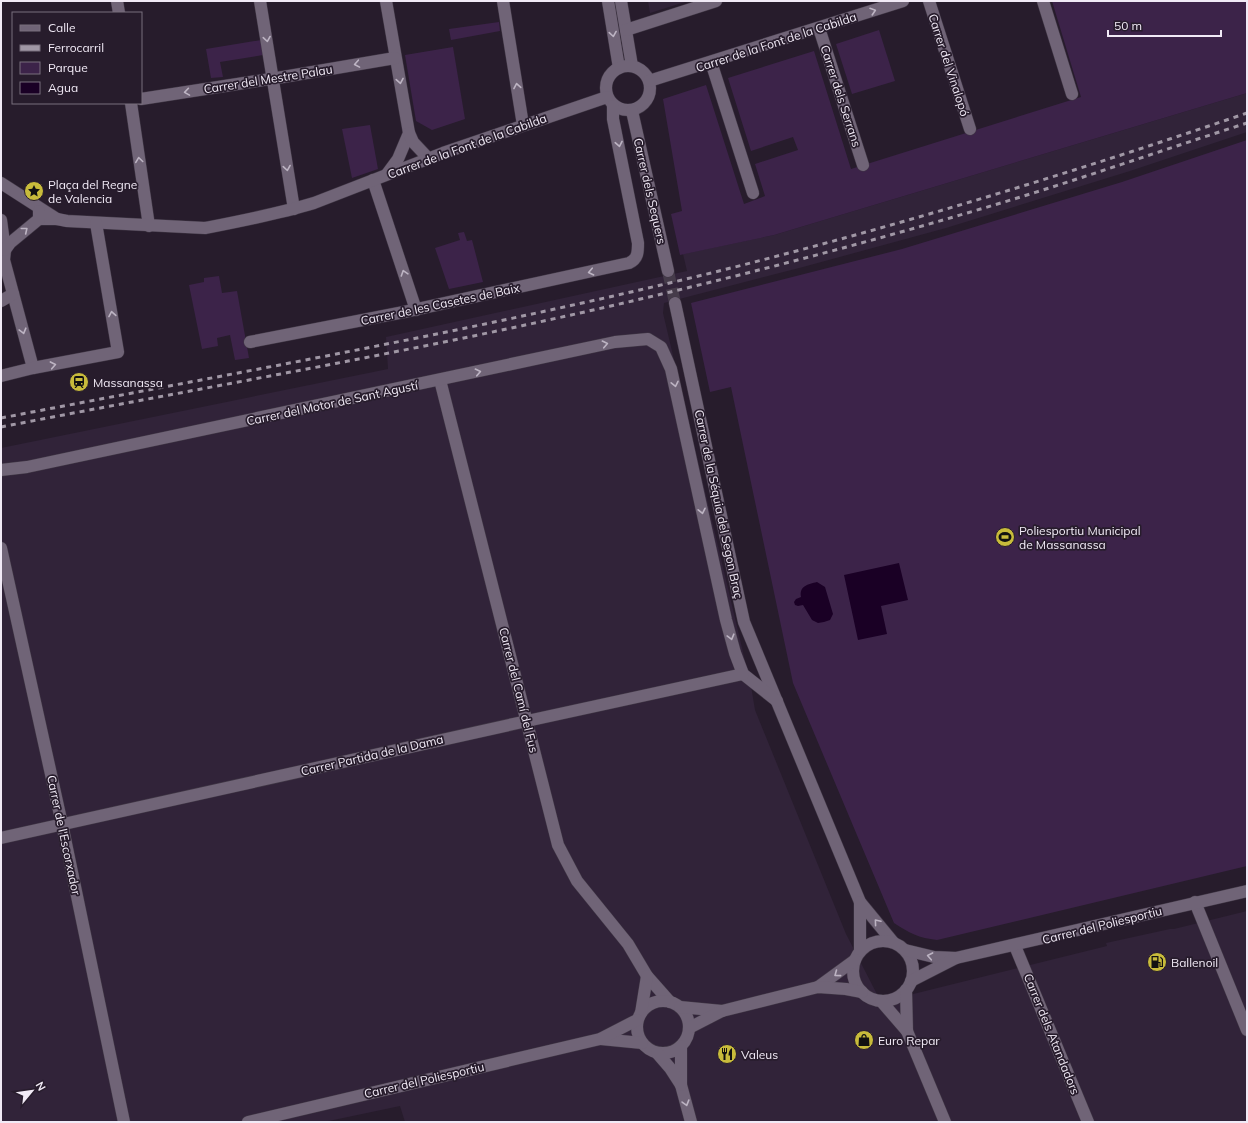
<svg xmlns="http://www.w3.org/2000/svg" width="1248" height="1123" viewBox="0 0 1248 1123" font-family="Mulish,sans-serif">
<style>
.built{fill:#312339}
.green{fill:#3c2349}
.water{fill:#1a0025}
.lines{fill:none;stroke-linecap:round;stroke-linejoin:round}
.minor-tunnel{stroke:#453b4a;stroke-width:12;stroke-dasharray:12 6;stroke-linecap:butt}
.minor-casing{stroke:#413846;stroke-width:13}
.minor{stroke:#706477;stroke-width:12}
.rail{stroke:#a097a5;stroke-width:3;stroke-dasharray:5 5;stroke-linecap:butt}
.oneway{stroke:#bdb4c3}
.labels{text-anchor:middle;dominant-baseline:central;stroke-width:3.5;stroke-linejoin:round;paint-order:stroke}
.street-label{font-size:12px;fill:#f1eaf6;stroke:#271c2c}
.poi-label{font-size:12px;fill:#f1eaf6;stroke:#271c2c;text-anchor:start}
</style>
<rect width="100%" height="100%" fill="#271c2c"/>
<g class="built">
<polygon points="648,1 688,1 650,13"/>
<polygon points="1247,93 1247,132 1130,171 946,228 803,267 664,303 663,313 751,686 755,710 846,934 881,1002 1107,946 1106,943 1170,929 1174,929 1247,911 1247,1122 405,1122 400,1106 324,1122 1,1122 1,448 388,369 386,337 687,271 683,254 774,235"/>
</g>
<g class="green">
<polygon points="1052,1 1247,1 1247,93 774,235 680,255 671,214 682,211 663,99 706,85 744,204 765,196 755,164 798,150 793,137 751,151 728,78 814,51 851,169 1081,97"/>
<polygon points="499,22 500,31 451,40 449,29"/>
<polygon points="879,30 895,81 852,94 836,44"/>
<polygon points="261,40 263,55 220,62 223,77 211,78 206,49"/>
<polygon points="453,47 465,119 432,130 416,121 405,55"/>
<polygon points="370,125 378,169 352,178 342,129"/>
<path d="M 1247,140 L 1247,866 L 937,940 C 919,938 909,933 894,923 L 793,683 L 731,387 L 710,392 L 691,303 L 902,249 L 1122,182 Z"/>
<polygon points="464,232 467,241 472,240 483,282 449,289 435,248 460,240 458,233"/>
<polygon points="219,276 222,293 237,291 249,358 235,360 230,335 217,338 218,346 202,349 189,285 204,282 204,278"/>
</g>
<g class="water">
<polygon points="899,563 908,600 881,606 887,634 858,640 844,575"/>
<path d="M 817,582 L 825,587 L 833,614 L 830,620 L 824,622 L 818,623 L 812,620 L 803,605 L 798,606 L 795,605 L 794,602 L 796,599 L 801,597 C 799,586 808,584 817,582 Z"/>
</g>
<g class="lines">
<polyline class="minor-tunnel" points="668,271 675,303"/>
<g class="minor-casing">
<g id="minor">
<polyline points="117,1 119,13"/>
<polyline points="260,1 294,209"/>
<polyline points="386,1 409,133 398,159 387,174"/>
<polyline points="503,1 523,125"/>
<polyline points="608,1 619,68"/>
<polyline points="621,1 632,66"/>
<polyline points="929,1 970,129"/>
<polyline points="1043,1 1072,94"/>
<polyline points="819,28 863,165"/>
<polyline points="626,30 716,1"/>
<polyline points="711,62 753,193"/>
<circle cx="628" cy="88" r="22"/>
<polyline points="649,81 903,1"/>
<polyline points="141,99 283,77 395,58"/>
<polyline points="131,103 149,226"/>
<polyline points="632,111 668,271"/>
<polyline points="409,133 413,142 428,158"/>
<polyline points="373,180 416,310"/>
<polyline points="1,183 57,219"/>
<path d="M 39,219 L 57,219 L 67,221 L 205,228 C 241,221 278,214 314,203 L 443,153 L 607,97"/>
<polyline points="1,220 5,250 4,260 33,368"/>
<polyline points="5,250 10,243 39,219 39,211"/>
<polyline points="1,301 13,294"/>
<polyline points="675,303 744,622 860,902 893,942"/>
<path d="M 250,342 L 404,312 L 629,263 C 638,259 638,252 638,243 L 613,119 L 613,106"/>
<polyline points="1,376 33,368 118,352 96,223"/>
<polyline points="440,380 558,845 577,881 628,944 647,976 670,1002"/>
<polyline points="1,470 27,467 615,342 648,339 661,347 671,369 726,620 735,653 743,674 777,701"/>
<polyline points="1,548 62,824 124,1122"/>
<polyline points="1,838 527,721 743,674"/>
<polyline points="1195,902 1247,1030"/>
<circle cx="883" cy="971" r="30"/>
<polyline points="1015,946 1088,1122"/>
<polyline points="905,950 934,957 956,958 1247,891"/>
<polyline points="860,951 860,902"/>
<polyline points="911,981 956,958"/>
<polyline points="818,987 855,960"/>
<polyline points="906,990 907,1031"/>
<circle cx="663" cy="1027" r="26"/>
<polyline points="881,1001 907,1031 945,1122"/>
<polyline points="680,1007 722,1011"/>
<polyline points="641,1013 647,976"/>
<polyline points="689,1028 722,1011 818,987 846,989 862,992"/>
<polyline points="601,1039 642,1043"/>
<polyline points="681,1046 681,1085 691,1122"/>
<polyline points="657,1053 670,1068 681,1085"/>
<polyline points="248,1122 600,1039 637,1020"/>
</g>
</g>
<use href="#minor" class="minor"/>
<g class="rail">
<path d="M 1,418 C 240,372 479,330 715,272 C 895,227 1072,173 1247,113"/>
<path d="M 1,427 C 206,387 412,352 615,305 C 749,274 882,239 1014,199 C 1092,175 1169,148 1247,123"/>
</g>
</g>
<defs><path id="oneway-chevron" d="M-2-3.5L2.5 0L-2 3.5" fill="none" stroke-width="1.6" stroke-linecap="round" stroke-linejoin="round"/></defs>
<g class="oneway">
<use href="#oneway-chevron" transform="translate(873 11) rotate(-18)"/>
<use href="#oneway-chevron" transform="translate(613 34) rotate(81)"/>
<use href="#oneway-chevron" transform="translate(267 39) rotate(81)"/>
<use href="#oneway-chevron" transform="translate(357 64) rotate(170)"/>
<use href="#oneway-chevron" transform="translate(400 81) rotate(80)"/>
<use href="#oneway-chevron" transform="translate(517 86) rotate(-100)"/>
<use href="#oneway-chevron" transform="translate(187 92) rotate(171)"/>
<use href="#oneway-chevron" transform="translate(619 144) rotate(79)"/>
<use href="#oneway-chevron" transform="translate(139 160) rotate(-98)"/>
<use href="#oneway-chevron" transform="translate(287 168) rotate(81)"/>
<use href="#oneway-chevron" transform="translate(25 230) rotate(-39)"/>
<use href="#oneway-chevron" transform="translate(591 272) rotate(168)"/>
<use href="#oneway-chevron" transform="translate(404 273) rotate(-108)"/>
<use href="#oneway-chevron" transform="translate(112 314) rotate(-100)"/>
<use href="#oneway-chevron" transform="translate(23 331) rotate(75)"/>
<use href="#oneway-chevron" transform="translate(605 344) rotate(-12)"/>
<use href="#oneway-chevron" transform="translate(53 365) rotate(-11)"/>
<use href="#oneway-chevron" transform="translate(478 372) rotate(-12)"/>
<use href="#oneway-chevron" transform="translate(675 384) rotate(78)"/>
<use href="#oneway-chevron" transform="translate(702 511) rotate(78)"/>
<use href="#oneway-chevron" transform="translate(731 637) rotate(75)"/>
<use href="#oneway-chevron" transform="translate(877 922) rotate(-130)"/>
<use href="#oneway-chevron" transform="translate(930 956) rotate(-169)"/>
<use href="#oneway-chevron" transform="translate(837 974) rotate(143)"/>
<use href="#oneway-chevron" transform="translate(686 1103) rotate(74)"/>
</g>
<defs>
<g id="sight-disc" transform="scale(1)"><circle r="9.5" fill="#c8bb3b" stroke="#271c2c"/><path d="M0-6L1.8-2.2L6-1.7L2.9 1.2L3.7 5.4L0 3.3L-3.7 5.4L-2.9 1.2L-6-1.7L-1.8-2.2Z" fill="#111"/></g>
<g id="station-disc" transform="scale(1)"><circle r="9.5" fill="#c8bb3b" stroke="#271c2c"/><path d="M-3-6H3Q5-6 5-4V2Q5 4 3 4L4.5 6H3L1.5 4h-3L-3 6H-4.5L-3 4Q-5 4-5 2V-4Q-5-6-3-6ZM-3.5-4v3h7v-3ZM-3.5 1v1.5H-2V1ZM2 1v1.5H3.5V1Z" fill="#111"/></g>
<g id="stadium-disc" transform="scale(1)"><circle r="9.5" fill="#c8bb3b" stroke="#271c2c"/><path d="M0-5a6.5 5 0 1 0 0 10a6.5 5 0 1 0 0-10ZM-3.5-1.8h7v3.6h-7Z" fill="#111"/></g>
<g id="fuel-disc" transform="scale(1)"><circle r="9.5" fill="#c8bb3b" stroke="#271c2c"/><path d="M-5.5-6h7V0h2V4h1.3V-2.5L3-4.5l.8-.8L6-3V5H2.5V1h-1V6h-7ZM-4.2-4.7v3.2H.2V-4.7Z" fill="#111"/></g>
<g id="shop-disc" transform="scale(1)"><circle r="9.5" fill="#c8bb3b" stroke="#271c2c"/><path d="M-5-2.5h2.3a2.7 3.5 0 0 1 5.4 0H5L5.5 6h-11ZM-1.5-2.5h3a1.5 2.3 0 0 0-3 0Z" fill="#111"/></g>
<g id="restaurant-disc" transform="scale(1)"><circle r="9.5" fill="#c8bb3b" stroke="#271c2c"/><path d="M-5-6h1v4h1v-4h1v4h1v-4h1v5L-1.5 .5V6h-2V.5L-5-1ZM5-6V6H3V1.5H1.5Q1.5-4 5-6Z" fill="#111"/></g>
</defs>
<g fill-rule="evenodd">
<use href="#sight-disc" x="34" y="191"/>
<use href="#station-disc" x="79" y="382"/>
<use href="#stadium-disc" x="1005" y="537"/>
<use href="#fuel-disc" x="1157" y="962"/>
<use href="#shop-disc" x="864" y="1040"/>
<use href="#restaurant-disc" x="727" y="1054"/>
</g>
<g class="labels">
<g class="street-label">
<text transform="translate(776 42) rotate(-18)">Carrer de la Font de la Cabilda</text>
<text transform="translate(949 65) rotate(72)">Carrer del Vinalopó</text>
<text transform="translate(268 79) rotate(-9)">Carrer del Mestre Palau</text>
<text transform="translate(841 96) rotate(72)">Carrer dels Serrans</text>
<text transform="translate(467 146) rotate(-20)">Carrer de la Font de la Cabilda</text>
<text transform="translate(650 191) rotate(77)">Carrer dels Sequers</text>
<text transform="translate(440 304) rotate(-12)">Carrer de les Casetes de Baix</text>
<text transform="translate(332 403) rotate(-12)">Carrer del Motor de Sant Agustí</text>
<text transform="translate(719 504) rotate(78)">Carrer de la Séquia del Segon Braç</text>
<text transform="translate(519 690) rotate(76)">Carrer del Camí del Fus</text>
<text transform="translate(372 755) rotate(-13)">Carrer Partida de la Dama</text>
<text transform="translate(64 835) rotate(78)">Carrer de l'Escorxador</text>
<text transform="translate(1102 925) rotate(-14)">Carrer del Poliesportiu</text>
<text transform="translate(1052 1034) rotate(68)">Carrer dels Atandadors</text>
<text transform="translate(424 1080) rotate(-13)">Carrer del Poliesportiu</text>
</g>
<g class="poi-label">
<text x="48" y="184">Plaça del Regne<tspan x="48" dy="14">de Valencia</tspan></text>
<text x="93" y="382">Massanassa</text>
<text x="1019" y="530">Poliesportiu Municipal<tspan x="1019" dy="14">de Massanassa</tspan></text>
<text x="1171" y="962">Ballenoil</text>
<text x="878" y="1040">Euro Repar</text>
<text x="741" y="1054">Valeus</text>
</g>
</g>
<rect width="1248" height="1123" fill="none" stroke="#f1eaf6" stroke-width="4"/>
<rect x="12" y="12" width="130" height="92" fill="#271c2c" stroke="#786e7d"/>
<rect x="20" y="25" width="20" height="6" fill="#706477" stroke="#786e7d"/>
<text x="48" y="32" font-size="12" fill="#f1eaf6">Calle</text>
<rect x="20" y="45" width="20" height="6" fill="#a097a5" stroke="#786e7d"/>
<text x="48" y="52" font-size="12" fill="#f1eaf6">Ferrocarril</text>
<rect x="20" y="62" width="20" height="12" fill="#3c2349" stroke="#786e7d"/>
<text x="48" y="72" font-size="12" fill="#f1eaf6">Parque</text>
<rect x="20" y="82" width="20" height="12" fill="#1a0025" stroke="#786e7d"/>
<text x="48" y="92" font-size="12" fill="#f1eaf6">Agua</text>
<g transform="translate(32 1091) rotate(61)" stroke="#271c2c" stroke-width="3" paint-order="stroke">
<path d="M0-3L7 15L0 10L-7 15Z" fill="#f1eaf6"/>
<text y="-6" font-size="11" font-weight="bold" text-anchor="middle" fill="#f1eaf6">N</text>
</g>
<path d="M1108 30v6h113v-6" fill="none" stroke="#f1eaf6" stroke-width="2"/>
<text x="1114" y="30" font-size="12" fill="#f1eaf6" stroke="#271c2c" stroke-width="3" paint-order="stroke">50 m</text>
</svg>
